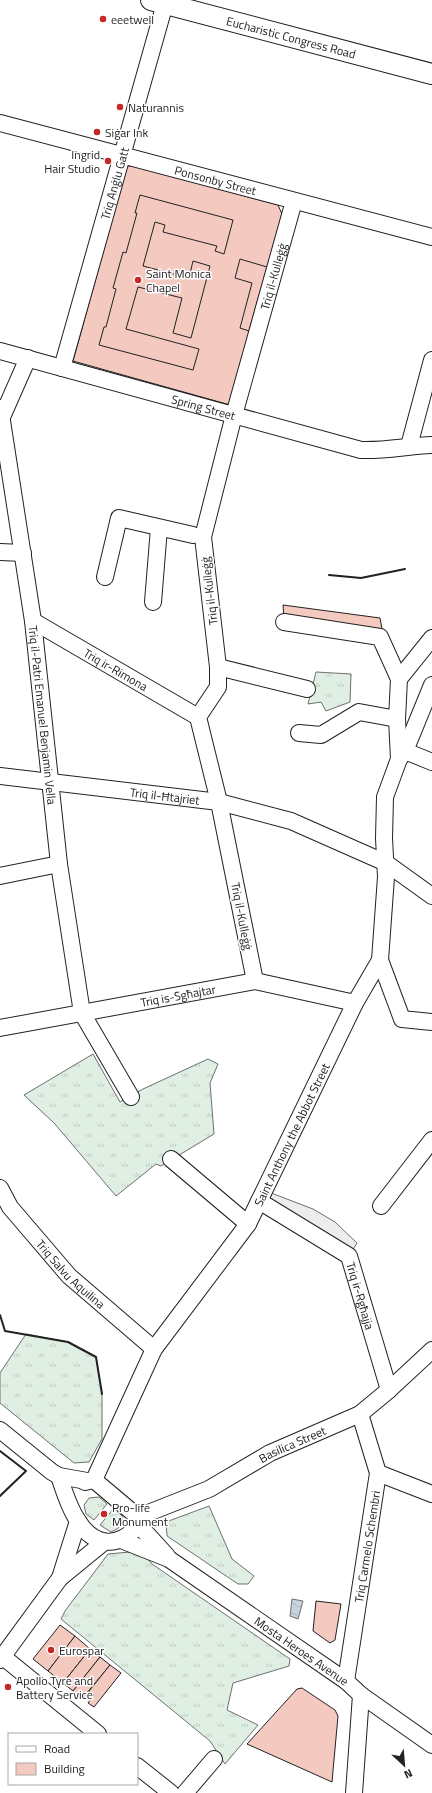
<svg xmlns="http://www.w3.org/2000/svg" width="432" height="1793" viewBox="0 0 432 1793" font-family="'Titillium Web',sans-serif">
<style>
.grass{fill:url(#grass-tufts);stroke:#6f6f6f}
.parking{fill:#ededed;stroke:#6f6f6f}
.water{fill:url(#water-waves);stroke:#6f6f6f}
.building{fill:#f3c9c0;stroke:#222}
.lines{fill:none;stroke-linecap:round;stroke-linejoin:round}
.minor-casing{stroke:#222;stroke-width:18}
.major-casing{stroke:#222;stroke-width:22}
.minor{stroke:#fff;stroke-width:16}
.major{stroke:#fff;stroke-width:20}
.wall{stroke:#222;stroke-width:2}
.poi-dot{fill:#c62828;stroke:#fff;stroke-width:1.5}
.labels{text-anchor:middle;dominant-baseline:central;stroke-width:3;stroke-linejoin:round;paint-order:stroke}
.poi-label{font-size:12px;fill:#222;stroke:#fff;text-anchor:start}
.street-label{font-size:12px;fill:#222;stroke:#fff}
</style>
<defs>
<pattern id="grass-tufts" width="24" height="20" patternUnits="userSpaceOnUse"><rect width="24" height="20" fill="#e0efe3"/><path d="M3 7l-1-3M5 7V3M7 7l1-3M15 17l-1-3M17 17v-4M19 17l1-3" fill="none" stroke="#c0cdc2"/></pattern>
<pattern id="water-waves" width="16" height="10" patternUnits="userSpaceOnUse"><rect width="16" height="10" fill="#c7d3dd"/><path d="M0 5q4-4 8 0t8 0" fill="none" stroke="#abb5bd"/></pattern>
</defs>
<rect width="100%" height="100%" fill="#fff"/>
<g class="grass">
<polygon points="316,672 351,674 350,702 326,711 321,702 308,704"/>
<polygon points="93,1054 120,1102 143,1089 208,1059 218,1064 210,1083 214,1134 161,1166 156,1164 116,1196 54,1123 24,1095"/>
<polygon points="26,1334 68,1342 96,1357 102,1394 102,1439 89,1462 74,1463 0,1403 0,1373"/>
<polygon points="99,1497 107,1504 94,1520 86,1514 84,1505 89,1498"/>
<polygon points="209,1506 232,1559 254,1576 248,1584 238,1584 167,1536 166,1522"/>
<polygon points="114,1508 122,1516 123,1524 117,1529 111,1532 100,1525"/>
<polygon points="130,1552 146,1557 152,1564 290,1659 289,1666 233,1683 227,1710 258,1725 225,1764 210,1741 61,1619 65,1611 108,1554"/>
</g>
<polygon class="parking" points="266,1191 313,1209 335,1222 357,1243 349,1256 260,1201"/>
<polygon class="water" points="292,1599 303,1601 298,1619 290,1616"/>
<g class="building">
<polygon points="127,166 134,166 278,205 282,214 230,405 73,361"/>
<polygon points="140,195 233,220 224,254 215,251 217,246 163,232 165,225 155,222 143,266 189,278 193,261 210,266 191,338 173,333 182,298 138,287 126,329 199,349 193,370 99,345 104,327 106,327 116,289 113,288 123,252 126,253 137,213 135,213"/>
<polygon points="240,259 267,267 249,331 240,328 252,283 235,278"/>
<polygon points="283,605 380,618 383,634 284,618"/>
<polygon points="316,1601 341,1604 335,1640 330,1643 313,1631"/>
<polygon points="60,1625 75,1636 48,1671 33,1659"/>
<polygon points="75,1636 90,1649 63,1683 48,1671"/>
<polygon points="90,1649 100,1657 73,1691 63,1683"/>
<polygon points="100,1657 110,1665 82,1699 73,1691"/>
<polygon points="110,1665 121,1673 94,1707 88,1703 94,1695 89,1691"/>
<polygon points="302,1688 335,1710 338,1716 332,1782 247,1744 297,1689"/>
</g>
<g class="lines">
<g class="minor-casing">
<g id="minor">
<path id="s1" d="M 0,123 L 432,237"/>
<path id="s2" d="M 0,351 L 361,450 C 384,451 408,446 432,445"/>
<path id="s3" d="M 62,368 L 166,0"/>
<path id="s4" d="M 0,408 L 33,621 L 59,864 L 82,1013 L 131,1097"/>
<polyline points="2,417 28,358"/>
<polyline points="409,446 432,360"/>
<polyline points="0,552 23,553"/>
<polyline points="105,577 119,518 193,535"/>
<polyline points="153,602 159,528"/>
<path id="s5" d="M 33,621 L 198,717"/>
<polyline points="284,622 380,637 399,679"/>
<polyline points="218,667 307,689"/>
<polyline points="299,733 321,735 359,712 397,719"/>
<polyline points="405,751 432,762"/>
<polyline points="399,759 397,719 399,679 432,638"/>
<path id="s6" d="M 0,776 L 219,802 L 291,821 L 386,863 L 432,896"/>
<polyline points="0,876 59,864"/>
<polyline points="380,960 402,1019 432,1022"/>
<path id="s7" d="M 255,981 L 219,802 L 198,717 L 218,687 L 218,667 L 203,537 L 234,415 L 294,201"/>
<path id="s8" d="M 0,1028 L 255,981 L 355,1003"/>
<polyline points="171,1159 248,1224"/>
<path id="s9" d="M 0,1188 L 10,1207 L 69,1276 L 154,1349"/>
<path id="s10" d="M 259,1201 L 349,1256 L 389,1390"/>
<polyline points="381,1206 432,1140"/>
<polyline points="0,1430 52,1472 59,1476 87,1481"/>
<polyline points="378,1473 432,1494"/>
<path d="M 59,1476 C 64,1491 69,1508 78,1521 C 93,1545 116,1549 136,1528 L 138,1517"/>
<path id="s11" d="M 94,1480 L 154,1349 L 248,1224 L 355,1003 L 380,960 L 386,877 L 384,838 L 385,797 L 399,759 L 405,751 L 432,685"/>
<polyline points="85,1482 94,1480 138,1517"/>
<path id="s12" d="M 138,1517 L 209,1489 L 270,1453 L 360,1414 L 389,1390 L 432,1350"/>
<polyline points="137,1523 167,1556"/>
<path id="s13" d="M 121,1540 L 169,1559 L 346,1681 L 361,1695 L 432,1745"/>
<polyline points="60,1578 78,1521"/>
<polyline points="2,1656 98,1734"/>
<polyline points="0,1660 60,1578 104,1542"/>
<path id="s14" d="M 346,1681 L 378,1473 L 360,1414"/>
<polyline points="137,1766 171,1793"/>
<polyline points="185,1793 214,1759"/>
<polyline points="354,1793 361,1695"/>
</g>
</g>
<g class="major-casing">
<g id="major">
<path id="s15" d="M 151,0 L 432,74"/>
</g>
</g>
<use href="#minor" class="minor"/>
<use href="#major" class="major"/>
<g class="wall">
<polyline points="329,575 361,578 405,569"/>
<polyline points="0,1315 5,1331 68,1342 96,1357 102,1394"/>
<polyline points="0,1451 26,1471 0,1496"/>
</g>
</g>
<g class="poi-dot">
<circle cx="103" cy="19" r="4"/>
<circle cx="120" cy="107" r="4"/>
<circle cx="97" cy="132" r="4"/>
<circle cx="108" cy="161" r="4"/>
<circle cx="138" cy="280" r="4"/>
<circle cx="104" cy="1514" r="4"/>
<circle cx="51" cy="1650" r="4"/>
<circle cx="8" cy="1687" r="4"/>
</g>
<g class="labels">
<g class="poi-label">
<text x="111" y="19">eeetwell</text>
<text x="128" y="107">Naturannis</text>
<text x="105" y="132">Siġar Ink</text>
<text x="100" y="154" text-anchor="end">Ingrid<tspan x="100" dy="14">Hair Studio</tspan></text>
<text x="146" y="273">Saint Monica<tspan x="146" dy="14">Chapel</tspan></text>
<text x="112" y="1507">Pro-life<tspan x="112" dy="14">Monument</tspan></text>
<text x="59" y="1650">Eurospar</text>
<text x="16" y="1680">Apollo Tyre and<tspan x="16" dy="14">Battery Service</tspan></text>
</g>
<g class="street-label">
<text stroke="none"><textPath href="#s15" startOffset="145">Eucharistic Congress Road</textPath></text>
<text stroke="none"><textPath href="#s1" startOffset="223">Ponsonby Street</textPath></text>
<text stroke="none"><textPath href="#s3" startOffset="192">Triq Anġlu Gatt</textPath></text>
<text stroke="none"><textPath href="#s7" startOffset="727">Triq il-Kulleġġ</textPath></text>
<text stroke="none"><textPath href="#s2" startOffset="211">Spring Street</textPath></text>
<text transform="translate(209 591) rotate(-97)">Triq il-Kulleġġ</text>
<text stroke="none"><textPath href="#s5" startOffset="96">Triq ir-Rimona</textPath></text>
<text stroke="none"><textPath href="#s4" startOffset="310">Triq il-Patri Emanuel Benjamin Vella</textPath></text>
<text stroke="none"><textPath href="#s6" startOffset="166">Triq il-Ħtajriet</textPath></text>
<text transform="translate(242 916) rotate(79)">Triq il-Kulleġġ</text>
<text stroke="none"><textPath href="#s8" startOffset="181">Triq is-Sgħajtar</textPath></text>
<text stroke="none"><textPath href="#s11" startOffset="400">Saint Anthony the Abbot Street</textPath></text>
<text stroke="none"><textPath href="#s9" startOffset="112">Triq Salvu Aquilina</textPath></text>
<text stroke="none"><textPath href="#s10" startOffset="147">Triq ir-Rgħajja</textPath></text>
<text stroke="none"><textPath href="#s12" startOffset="171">Basilica Street</textPath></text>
<text stroke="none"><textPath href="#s14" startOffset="136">Triq Carmelo Schembri</textPath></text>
<text stroke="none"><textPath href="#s13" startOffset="213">Mosta Heroes Avenue</textPath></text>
</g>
</g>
<rect x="8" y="1733" width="130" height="52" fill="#ffffff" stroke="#a7a7a7"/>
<rect x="16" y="1746" width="20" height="6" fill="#ffffff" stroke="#a7a7a7"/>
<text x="44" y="1753" font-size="12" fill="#222222">Road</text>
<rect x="16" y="1763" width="20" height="12" fill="#f3c9c0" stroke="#a7a7a7"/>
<text x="44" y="1773" font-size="12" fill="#222222">Building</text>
<g transform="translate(404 1765) rotate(154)" stroke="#ffffff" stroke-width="3" paint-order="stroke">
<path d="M0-3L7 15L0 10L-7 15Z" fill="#222222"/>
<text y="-6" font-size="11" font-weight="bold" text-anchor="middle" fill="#222222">N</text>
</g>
</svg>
